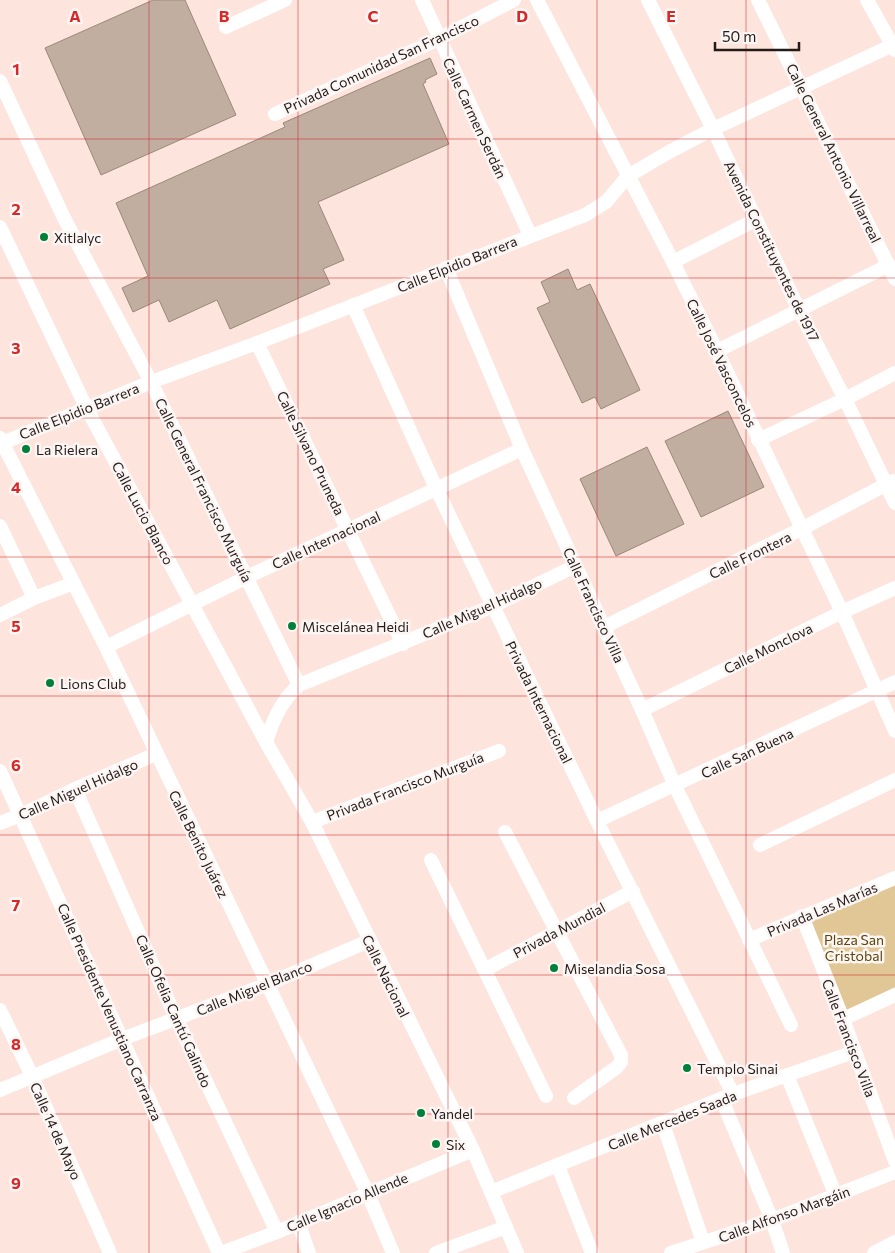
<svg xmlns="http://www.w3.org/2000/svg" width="895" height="1253" viewBox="0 0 895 1253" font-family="Commissioner,sans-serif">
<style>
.green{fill:#e0c795}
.building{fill:#c1aea0;stroke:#9a887a}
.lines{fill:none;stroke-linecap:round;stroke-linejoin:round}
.minor{stroke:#fff;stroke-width:14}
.grid{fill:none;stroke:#d62828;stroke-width:1;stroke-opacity:0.55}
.poi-dot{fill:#027f38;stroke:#fbf6f4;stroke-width:2}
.labels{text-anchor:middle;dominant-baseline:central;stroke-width:5;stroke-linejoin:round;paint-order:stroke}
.street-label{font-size:14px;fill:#241b19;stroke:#fbf6f4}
.poi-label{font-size:14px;fill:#241b19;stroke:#fbf6f4;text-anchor:start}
.park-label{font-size:14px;fill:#5c440a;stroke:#fbf6f4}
.grid-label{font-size:16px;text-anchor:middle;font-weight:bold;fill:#d62828;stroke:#fbf6f4;stroke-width:5;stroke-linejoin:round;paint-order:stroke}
</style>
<rect width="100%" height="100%" fill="#fde4dc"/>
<polygon class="green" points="895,884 895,987 836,1016 803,924"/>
<g class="building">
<polygon points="153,0 185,0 236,115 101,175 45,48"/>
<polygon points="430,58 437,74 425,80 426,82 423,84 449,144 318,202 344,260 323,269 330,284 230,329 217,300 169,322 159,300 133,312 122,288 148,276 116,203 285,127 283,123"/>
<polygon points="568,269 577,290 590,284 640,390 601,409 595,397 582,403 537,308 550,302 541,282"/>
<polygon points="728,411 764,487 701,517 665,441"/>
<polygon points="647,447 684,524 616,556 580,479"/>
</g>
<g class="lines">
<g class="minor">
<polyline points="422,0 530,235"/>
<polyline points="537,0 673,262 717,351 842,612 895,731"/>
<polyline points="648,0 713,129 799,310 845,399 895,503"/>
<polyline points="758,0 895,279"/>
<polyline points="867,0 895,50"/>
<polyline points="226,27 285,0"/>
<polyline points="0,81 64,218 151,382 299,685"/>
<polyline points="275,114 439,39 514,0"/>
<polyline points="0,227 86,407 266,742"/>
<polyline points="673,262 755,220"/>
<polyline points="446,268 522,449 642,710 675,786 791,1025"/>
<polyline points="353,305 436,488 597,821 733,1094"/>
<polyline points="257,343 403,644"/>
<polyline points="717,351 889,265"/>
<polyline points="0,438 106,647 368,1194 393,1253"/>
<polyline points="758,440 845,399 895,373"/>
<polyline points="0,444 151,382 257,343 585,215 606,202 628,176 669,152 713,129 895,44"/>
<polyline points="0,526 34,598"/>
<polyline points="0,615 34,598 74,583"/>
<polyline points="604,627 801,529 893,481"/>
<polyline points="106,647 247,577 522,449"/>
<polyline points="642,710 842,612 895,588"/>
<polyline points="0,771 219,1253"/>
<polyline points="75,789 176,1018 277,1232"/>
<polyline points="597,821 895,682"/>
<polyline points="312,822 499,751"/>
<polyline points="0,823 21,815 75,789 156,754"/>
<polyline points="505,832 621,1055 621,1062 617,1067 574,1098"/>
<polyline points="760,845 895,780"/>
<polyline points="431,860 546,1096"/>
<polyline points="802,916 843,1019 895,1161"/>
<polyline points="749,940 895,878"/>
<polyline points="486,969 633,891"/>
<polyline points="0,1010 32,1076 110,1253"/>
<polyline points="843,1019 895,995"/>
<polyline points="787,1075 836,1196"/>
<polyline points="0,1090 122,1039 268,984 369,941"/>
<polyline points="722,1100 772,1220 783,1253"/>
<polyline points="663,1124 703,1242"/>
<polyline points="558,1166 592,1253"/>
<polyline points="491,1192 733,1094 854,1052"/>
<polyline points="298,1222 309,1253"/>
<polyline points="221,1253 277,1232 473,1150"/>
<polyline points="436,1253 506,1227"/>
<path d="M 517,1253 L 473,1150 L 312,822 L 266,742 C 273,720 281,701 299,685 L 493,606 L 575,566"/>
<polyline points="671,1253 772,1220 895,1172"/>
<polyline points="874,1253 895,1242"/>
</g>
</g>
<path class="grid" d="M 149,0 L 149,1253M 298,0 L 298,1253M 448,0 L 448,1253M 597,0 L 597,1253M 746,0 L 746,1253M 0,139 L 895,139M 0,278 L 895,278M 0,418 L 895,418M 0,557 L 895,557M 0,696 L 895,696M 0,835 L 895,835M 0,975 L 895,975M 0,1114 L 895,1114"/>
<g class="poi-dot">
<circle cx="44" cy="237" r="5"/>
<circle cx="26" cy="449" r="5"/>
<circle cx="292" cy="626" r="5"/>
<circle cx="50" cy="683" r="5"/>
<circle cx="554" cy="968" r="5"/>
<circle cx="687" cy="1068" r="5"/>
<circle cx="421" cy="1113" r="5"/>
<circle cx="436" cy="1144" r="5"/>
</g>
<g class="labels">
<g class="street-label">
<text transform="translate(381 64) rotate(-25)">Privada Comunidad San Francisco</text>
<text transform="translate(475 118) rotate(65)">Calle Carmen Serdán</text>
<text transform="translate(834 153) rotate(64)">Calle General Antonio Villarreal</text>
<text transform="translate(772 251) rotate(64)">Avenida Constituyentes de 1917</text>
<text transform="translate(457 264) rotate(-22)">Calle Elpidio Barrera</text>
<text transform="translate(722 363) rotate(64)">Calle José Vasconcelos</text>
<text transform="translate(79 411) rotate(-22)">Calle Elpidio Barrera</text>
<text transform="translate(311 453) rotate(64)">Calle Silvano Pruneda</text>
<text transform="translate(204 490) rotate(64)">Calle General Francisco Murguía</text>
<text transform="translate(143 513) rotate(62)">Calle Lucio Blanco</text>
<text transform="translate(326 540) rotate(-25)">Calle Internacional</text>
<text transform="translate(750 555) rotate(-26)">Calle Frontera</text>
<text transform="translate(594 605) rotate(65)">Calle Francisco Villa</text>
<text transform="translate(482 608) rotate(-24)">Calle Miguel Hidalgo</text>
<text transform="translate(768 648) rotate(-26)">Calle Monclova</text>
<text transform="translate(539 702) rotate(64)">Privada Internacional</text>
<text transform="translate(747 753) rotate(-25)">Calle San Buena</text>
<text transform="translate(405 786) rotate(-21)">Privada Francisco Murguía</text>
<text transform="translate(78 789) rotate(-24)">Calle Miguel Hidalgo</text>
<text transform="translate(199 844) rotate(64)">Calle Benito Juárez</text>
<text transform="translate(822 909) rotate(-23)">Privada Las Marías</text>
<text transform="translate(559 930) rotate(-28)">Privada Mundial</text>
<text transform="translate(386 976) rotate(64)">Calle Nacional</text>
<text transform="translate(254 988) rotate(-22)">Calle Miguel Blanco</text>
<text transform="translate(174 1011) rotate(66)">Calle Ofelia Cantú Galindo</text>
<text transform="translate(110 1012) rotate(66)">Calle Presidente Venustiano Carranza</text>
<text transform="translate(849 1038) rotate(69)">Calle Francisco Villa</text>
<text transform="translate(672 1120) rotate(-22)">Calle Mercedes Saada</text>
<text transform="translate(56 1131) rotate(66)">Calle 14 de Mayo</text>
<text transform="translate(347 1202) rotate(-23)">Calle Ignacio Allende</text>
<text transform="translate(784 1214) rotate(-20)">Calle Alfonso Margáin</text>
</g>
<g class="poi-label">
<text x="54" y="237">Xitlalyc</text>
<text x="36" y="449">La Rielera</text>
<text x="302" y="626">Miscelánea Heidi</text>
<text x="60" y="683">Lions Club</text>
<text x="564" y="968">Miselandia Sosa</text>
<text x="697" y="1068">Templo Sinai</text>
<text x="431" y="1113">Yandel</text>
<text x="446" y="1144">Six</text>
</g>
<g class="park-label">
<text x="854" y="939">Plaza San<tspan x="854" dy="16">Cristobal</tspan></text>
</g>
</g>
<g class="grid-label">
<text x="75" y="22">A</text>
<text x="224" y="22">B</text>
<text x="373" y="22">C</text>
<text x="522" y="22">D</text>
<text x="671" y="22">E</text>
<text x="16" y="75">1</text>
<text x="16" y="215">2</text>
<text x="16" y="354">3</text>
<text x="16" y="493">4</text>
<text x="16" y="632">5</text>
<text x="16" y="771">6</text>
<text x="16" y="911">7</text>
<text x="16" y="1050">8</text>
<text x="16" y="1189">9</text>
</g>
<path d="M715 42v8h84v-8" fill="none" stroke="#241b19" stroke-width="2.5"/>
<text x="722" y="42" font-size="15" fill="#241b19" stroke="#fbf6f4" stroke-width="4" paint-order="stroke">50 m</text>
</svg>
